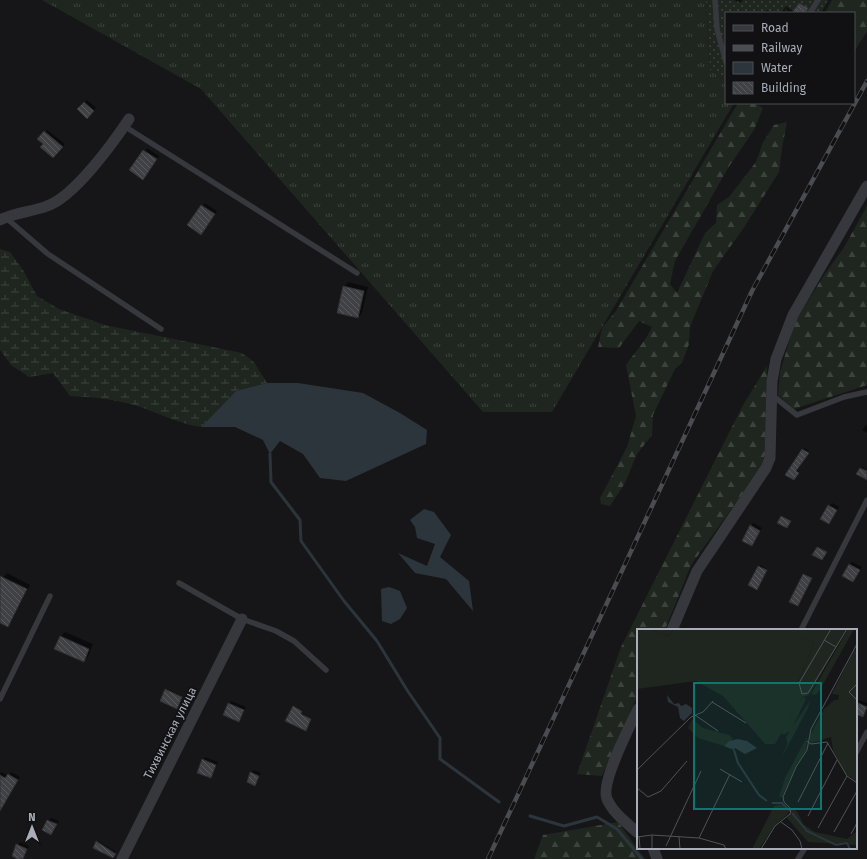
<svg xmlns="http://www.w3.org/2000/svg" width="867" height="859" viewBox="0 0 867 859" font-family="'Fira Sans',sans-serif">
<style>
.grass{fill:url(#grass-tufts)}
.forest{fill:url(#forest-firs)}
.wetland{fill:url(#wetland-marsh)}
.garden{fill:url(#garden-dots)}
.water{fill:#2c353c}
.shadow{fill:#0007}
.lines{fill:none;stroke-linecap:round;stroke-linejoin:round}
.stream{stroke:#2c353c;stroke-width:3}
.building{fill:url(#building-back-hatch);stroke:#303034}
.service{stroke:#37383d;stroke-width:5.5}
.minor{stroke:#37383d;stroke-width:11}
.rail-casing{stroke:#4a4c52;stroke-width:4.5}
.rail{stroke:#111113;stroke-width:3;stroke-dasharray:9;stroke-linecap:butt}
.labels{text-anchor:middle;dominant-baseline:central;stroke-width:3.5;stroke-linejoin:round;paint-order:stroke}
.street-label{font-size:12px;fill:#a8adb8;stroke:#111113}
.inset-river{fill:none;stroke:#2c353c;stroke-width:2}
.inset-road{fill:none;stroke:#505258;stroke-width:1}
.view{fill:#0f766e;fill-opacity:0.15;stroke:#0f766e;stroke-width:2}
.inset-edge{fill:none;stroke:#a8adb8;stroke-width:2}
</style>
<defs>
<pattern id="grass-tufts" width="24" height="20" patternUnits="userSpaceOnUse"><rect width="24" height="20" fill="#1e261f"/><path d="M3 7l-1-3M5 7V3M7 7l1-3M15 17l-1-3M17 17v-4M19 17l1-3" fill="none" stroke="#3c433d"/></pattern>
<pattern id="forest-firs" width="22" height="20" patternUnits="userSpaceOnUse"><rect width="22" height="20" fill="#1e261f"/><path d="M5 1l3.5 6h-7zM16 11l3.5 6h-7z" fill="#3c433d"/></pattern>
<pattern id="wetland-marsh" width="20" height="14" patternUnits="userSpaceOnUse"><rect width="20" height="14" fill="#1e261f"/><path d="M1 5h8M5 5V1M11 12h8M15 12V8" fill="none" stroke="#3c433d"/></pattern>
<pattern id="garden-dots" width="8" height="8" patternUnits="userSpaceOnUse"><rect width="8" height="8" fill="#1e261f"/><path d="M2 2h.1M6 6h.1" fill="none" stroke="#3c433d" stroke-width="1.8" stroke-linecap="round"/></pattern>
<pattern id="building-back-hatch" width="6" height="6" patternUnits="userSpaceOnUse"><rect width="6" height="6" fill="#404145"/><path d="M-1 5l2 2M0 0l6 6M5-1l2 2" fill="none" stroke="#595a5e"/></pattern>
</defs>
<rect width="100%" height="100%" fill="#161618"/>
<polygon class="grass" points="42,0 706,0 710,70 726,81 726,103 734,103 552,412 483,412 201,89"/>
<g class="forest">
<polygon points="832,0 867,0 867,31 854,52 854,13 825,13"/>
<path d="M 738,103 L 754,103 L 763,108 L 754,130 L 728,168 L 675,261 L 670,284 L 677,293 L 705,233 L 716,223 L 717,205 L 729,197 L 756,162 L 763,142 L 774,125 L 787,122 L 782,148 L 779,172 L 743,229 L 713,271 L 690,327 L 689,344 L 682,363 L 675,369 L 653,415 L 652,435 L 637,454 L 625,483 L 610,506 L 601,504 L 600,498 L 627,447 L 636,416 L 626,365 C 635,352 645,342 652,327 L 639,321 L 619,348 L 598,347 L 602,328 L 616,311 Z"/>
<polygon points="867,206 867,385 794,409 778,395 780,372 795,322 824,275 843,249"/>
<polygon points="767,366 765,455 759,471 691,565 665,630 638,630 638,695 602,776 577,774 621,647 743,405"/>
<polygon points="618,822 645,859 534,859 543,835"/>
</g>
<path class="wetland" d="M 0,249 L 10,252 L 23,270 L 37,296 L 59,309 L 105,325 L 242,353 L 254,362 L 267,383 L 236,391 L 201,427 C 178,424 157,412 134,405 C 113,399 92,397 70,396 L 53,373 L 29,377 L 11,365 L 0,350 Z"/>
<polygon class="garden" points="706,0 828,0 821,13 726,13 726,81 710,70"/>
<g class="water">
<polygon points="267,383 298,383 363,393 400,413 427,430 426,444 346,481 320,478 303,454 280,441 270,454 263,440 235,427 201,427 236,391"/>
<polygon points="424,509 434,512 451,535 440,557 469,581 473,611 446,579 415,573 398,553 427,566 435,544 417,538 415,527 410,520"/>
<polygon points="389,587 400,591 407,608 400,619 391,624 382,621 381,589"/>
</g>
<g class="shadow">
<polygon points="734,0 743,0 740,3"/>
<polygon points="786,6 796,13 781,13"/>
<polygon points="767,10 772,13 764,13"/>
<polygon points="87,100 96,108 87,117 78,109"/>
<polygon points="47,130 65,144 53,157 38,139"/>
<polygon points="147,148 159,156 145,176 131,170"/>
<polygon points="205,203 217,211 203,231 189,225"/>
<polygon points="348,282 368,287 362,313 358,317 344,287"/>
<polygon points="867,424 867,433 862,430"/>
<polygon points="804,448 809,451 797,470 799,471 793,479 786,475"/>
<polygon points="862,467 867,470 867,475 858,474"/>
<polygon points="832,503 839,507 829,523 829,506"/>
<polygon points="782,516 791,520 787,526"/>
<polygon points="753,523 762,528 752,544 751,526"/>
<polygon points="852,562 862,567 853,580 849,565"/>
<polygon points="760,565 767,569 757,587 749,585"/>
<polygon points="7,573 30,585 12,621 8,626 0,622 0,582"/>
<polygon points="805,574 812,577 798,605 791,601"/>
<polygon points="65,632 93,644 88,657 83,661 61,636"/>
<polygon points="167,689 182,696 177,706 166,690"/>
<polygon points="859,700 867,703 867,709 863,716 856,713 856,703"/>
<polygon points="231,701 246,707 238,721 229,704"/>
<polygon points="294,706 303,710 301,713 311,718 306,729"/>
<polygon points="205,757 218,762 211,777 202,760"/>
<polygon points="254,770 261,773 255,784 251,773"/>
<polygon points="2,772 8,776 11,772 20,777 4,802 0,800 0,774"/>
<polygon points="51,818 59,821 51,834 48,821"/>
<polygon points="98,841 116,852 114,856 94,848"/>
<polygon points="20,842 29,846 23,859 19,859 13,855"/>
</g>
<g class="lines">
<g class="stream">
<polyline points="270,454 271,482 300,520 301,541 344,601 377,641 407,690 440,738 440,759 499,802"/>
<polyline points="530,816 564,826 597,817 617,829 642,859"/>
</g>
</g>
<g class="building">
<polygon points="799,3 808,8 806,13 792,13"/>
<polygon points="84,102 94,111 87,119 77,109"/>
<polygon points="44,131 63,147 53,158 40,147 43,144 37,139"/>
<polygon points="143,150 157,159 143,180 129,170"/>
<polygon points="201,205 215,214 201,235 187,225"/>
<polygon points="343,286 364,291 358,318 337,313"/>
<polygon points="802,449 809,453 796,471 799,473 794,480 785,475"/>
<polygon points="860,468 867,471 867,480 856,474"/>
<polygon points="828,505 837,510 829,524 820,519"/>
<polygon points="781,516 791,521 787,528 777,523"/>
<polygon points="750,525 760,531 752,546 742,541"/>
<polygon points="817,547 827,552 822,560 812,555"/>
<polygon points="849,564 860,570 853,582 842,576"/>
<polygon points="758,566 767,570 757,590 748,585"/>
<polygon points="803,574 812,578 798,606 789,602"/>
<polygon points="0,576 27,589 8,627 0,623"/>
<polygon points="60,636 89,649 84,662 54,649"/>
<polygon points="165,689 182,697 177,709 160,701"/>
<polygon points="856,702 867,707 863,717 856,714"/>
<polygon points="228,703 244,710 239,722 223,715"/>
<polygon points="293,706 302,711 301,714 311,719 306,731 285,721"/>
<polygon points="202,759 216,765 211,778 197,773"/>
<polygon points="250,772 259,776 255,786 247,782"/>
<polygon points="8,774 18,780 0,811 0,775 5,778"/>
<polygon points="47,820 57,824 51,835 42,830"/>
<polygon points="96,841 116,854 113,858 93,848"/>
<polygon points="16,844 27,849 23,859 17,859 12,856"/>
</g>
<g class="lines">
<g class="service">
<polyline points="715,0 717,29 726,62"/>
<polyline points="810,13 818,0"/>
<polyline points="124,126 357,273"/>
<polyline points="5,217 48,254 161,329"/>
<polyline points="772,395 797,415 844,397 867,392"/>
<polyline points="179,583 242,619 276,631 294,641 326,670"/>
<polyline points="801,630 867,500"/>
<polyline points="0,699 50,596"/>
<polyline points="856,753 867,732"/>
<polyline points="798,859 805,848"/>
</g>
<g class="minor">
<path d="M 0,220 C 15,212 32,212 47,206 C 74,197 113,143 129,119"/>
<polyline points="672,630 697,571 766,468 770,458 772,381 776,359 793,315 867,186"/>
<path d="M 638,709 C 630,726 600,783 607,799 C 613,813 627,823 638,833"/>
<polyline points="653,848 657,859"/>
<polyline points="122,859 242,619"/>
</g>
<g class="rail-casing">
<polyline id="rail" points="488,859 752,291 867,81"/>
</g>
<use href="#rail" class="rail"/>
</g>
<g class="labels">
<g class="street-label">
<text transform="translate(170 733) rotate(-63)">Тихвинская улица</text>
</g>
</g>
<g transform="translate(637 629)">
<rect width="220" height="220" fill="#161618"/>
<path d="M 0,0 L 14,0 L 31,7 L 37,0 L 162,0 L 160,7 L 177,14 L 161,53 L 161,64 L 166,68 L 138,115 L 128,115 L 86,67 L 59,52 L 0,60 Z" fill="#1e261f"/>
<path d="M 14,0 L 37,0 L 31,7 ZM 211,0 L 217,0 L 183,61 L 178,66 L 174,65 ZM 217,21 L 220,22 L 220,153 L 208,144 L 196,121 L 194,108 L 174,114 L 172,109 L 187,80 L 197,71 L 201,71 L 202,66 L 195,65 ZM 166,68 L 169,70 L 156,97 L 173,72 L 171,79 L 145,128 L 150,115 L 149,108 L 153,102 L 148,105 L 145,105 L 145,102 ZM 170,108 L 169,121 L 159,137 L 145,168 L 142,168 L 148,149 ZM 148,175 L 152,181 L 150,186 L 139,195 L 122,220 L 115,220 L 137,177 ZM 156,179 L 161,184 L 166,195 L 178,203 L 210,210 L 220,202 L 220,216 L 171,213 L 150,189 Z" fill="#1e261f"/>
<path d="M 55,90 L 66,99 L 92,106 L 96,110 L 87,117 L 61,109 L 51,99 Z" fill="#1e261f"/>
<path d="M 162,0 L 210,0 L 172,66 L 166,68 L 161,64 L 161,53 L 177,14 L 159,7 Z" fill="#1e261f"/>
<path d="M 30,66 L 37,75 L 42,74 L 44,77 L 49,75 L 55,79 L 55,84 L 47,92 L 43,89 L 41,78 L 31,73 ZM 101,110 L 110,112 L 120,119 L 108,125 L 98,119 L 97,121 L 87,117 L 92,112 Z" fill="#2c353c"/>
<path class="inset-river" d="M 97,121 L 101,134 L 122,166 L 130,172M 135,174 L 145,174 L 153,182M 155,184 L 170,202 L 199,216 L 210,214 L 213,220"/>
<path class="inset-road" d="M 194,0 L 162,54 L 165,65 L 171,64 L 210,0M 187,11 L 199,18M 220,55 L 212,63 L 220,71M 75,73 L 109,94M 58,86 L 81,102M 170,112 L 174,115 L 190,113 L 210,147 L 220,154M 83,140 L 105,153M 0,141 L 54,88 L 66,83 L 76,72M 0,159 L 11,168 L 24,162 L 50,132M 161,173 L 191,114M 171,187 L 200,131M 144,193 L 155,201 L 163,212 L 165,220M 181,199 L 210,147M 197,203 L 220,162M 214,205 L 220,194M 2,207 L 3,220M 0,208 L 15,206 L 62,209 L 87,216 L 89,220M 42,208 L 43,220M 62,209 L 93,145M 29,217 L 64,142M 15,220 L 15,206M 124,220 L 138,197 L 153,185 L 154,180 L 147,173 L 146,168 L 159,138 L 170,121 L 174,100 L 220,15"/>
<path class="view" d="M 57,54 L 184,54 L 184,180 L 57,180 Z"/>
<rect width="220" height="220" class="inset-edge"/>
</g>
<rect x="725" y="12" width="130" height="92" fill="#111113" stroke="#4d4f55"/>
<rect x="733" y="25" width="20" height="6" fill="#37383d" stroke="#4d4f55"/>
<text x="761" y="32" font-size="12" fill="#a8adb8">Road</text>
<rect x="733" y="45" width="20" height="6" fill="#4a4c52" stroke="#4d4f55"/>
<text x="761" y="52" font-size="12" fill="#a8adb8">Railway</text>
<rect x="733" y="62" width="20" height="12" fill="#2c353c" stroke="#4d4f55"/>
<text x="761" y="72" font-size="12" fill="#a8adb8">Water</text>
<rect x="733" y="82" width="20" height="12" fill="url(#building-back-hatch)" stroke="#4d4f55"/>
<text x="761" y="92" font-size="12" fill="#a8adb8">Building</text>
<g transform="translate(32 827)" stroke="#111113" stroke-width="3" paint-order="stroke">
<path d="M0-3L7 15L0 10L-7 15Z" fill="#a8adb8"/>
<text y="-6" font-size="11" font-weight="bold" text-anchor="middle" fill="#a8adb8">N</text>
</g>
</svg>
